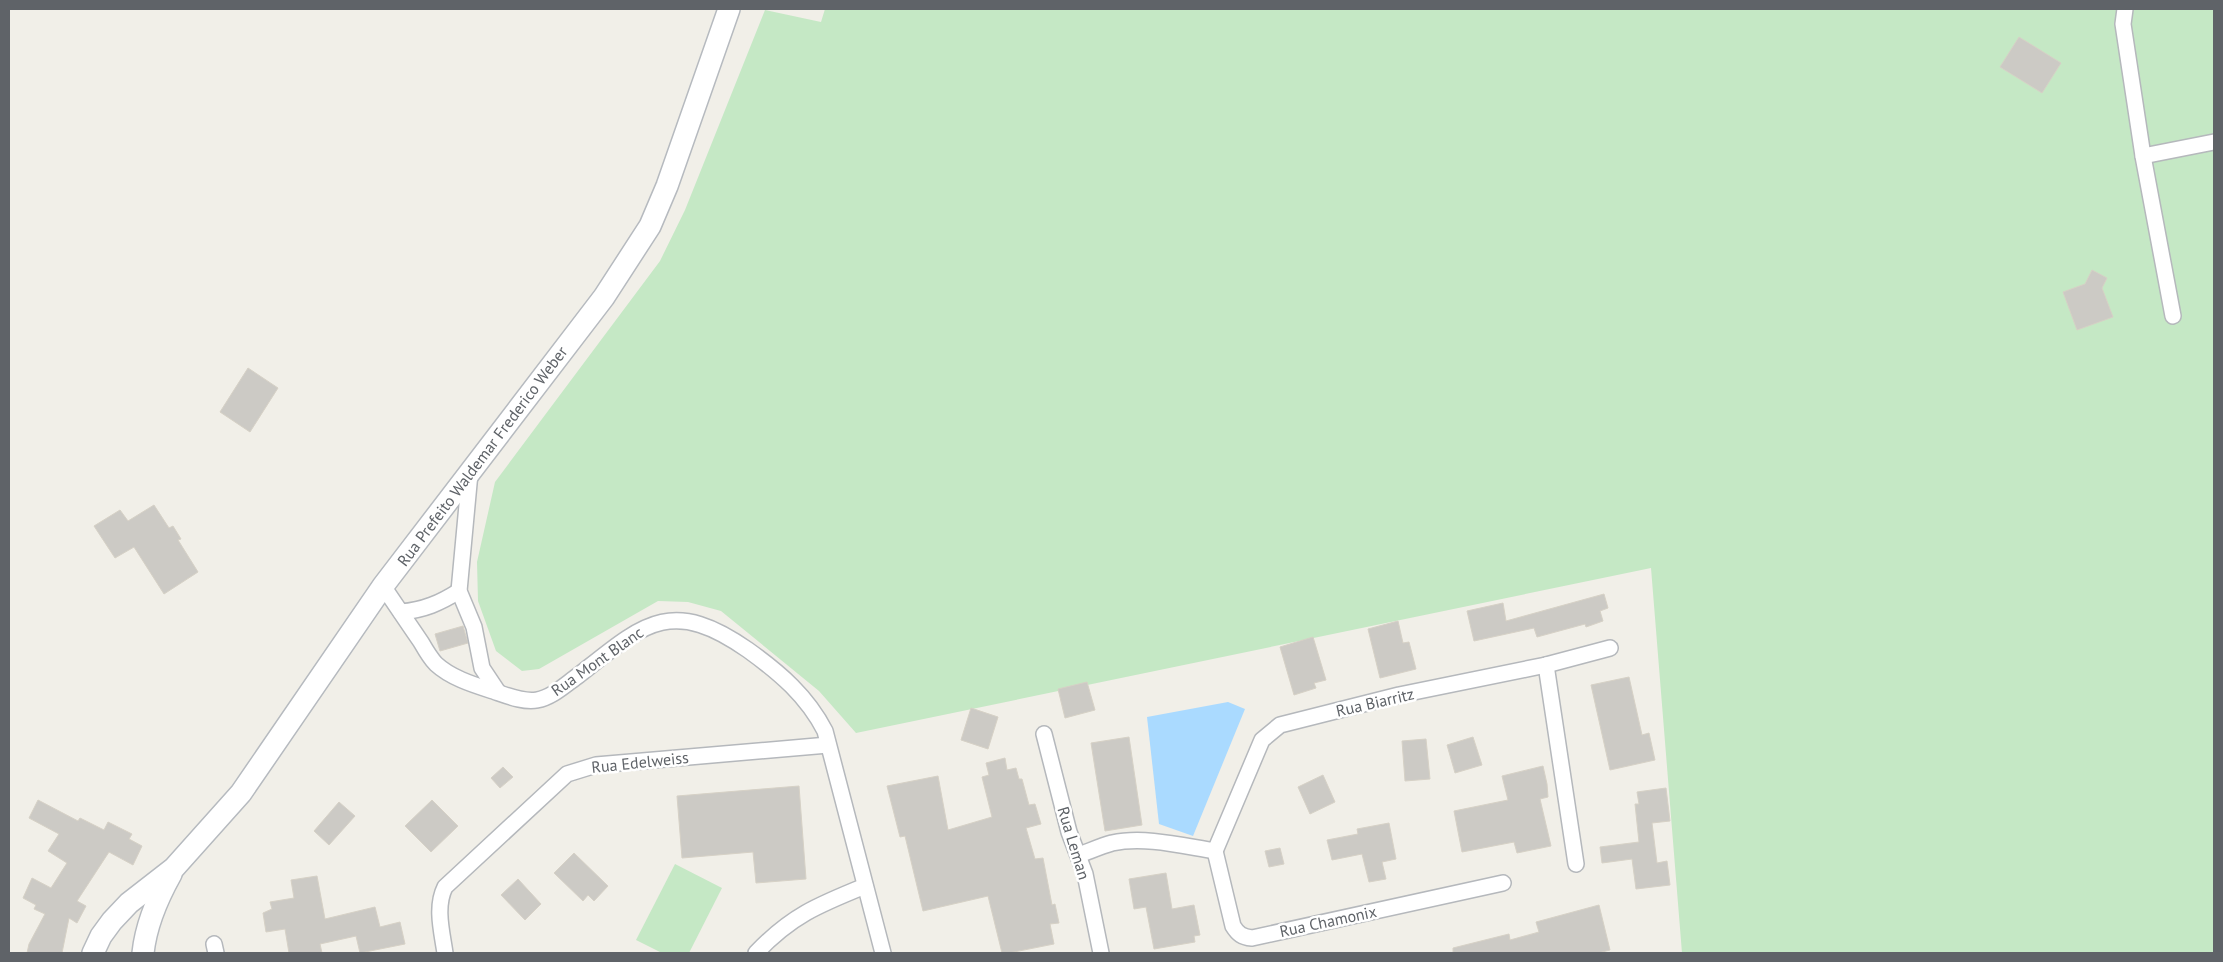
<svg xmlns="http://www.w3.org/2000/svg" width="2223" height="962" viewBox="0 0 2223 962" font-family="'PT Sans',sans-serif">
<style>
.green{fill:#c5e8c5}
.water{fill:#aadaff}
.building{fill:#cccac5;stroke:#d6d1c6}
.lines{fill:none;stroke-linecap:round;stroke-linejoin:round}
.minor-casing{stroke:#b5b8bc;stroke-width:18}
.secondary-casing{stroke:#b6babf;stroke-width:24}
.minor{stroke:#fff;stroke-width:15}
.secondary{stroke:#fff;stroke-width:21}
.labels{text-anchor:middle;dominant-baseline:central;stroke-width:5;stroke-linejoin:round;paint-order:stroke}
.street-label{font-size:16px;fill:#5f6368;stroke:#fff}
</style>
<rect width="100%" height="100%" fill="#f1efe8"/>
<g class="green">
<polygon points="825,9 2214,9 2214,953 1682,953 1651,568 856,733 819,691 721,611 688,602 658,601 539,669 522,671 496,651 478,601 477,562 495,482 660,261 685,210 765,10 821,22"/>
<polygon points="675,864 722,888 689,953 662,953 636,940"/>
</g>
<polygon class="water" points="1228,702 1245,709 1193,836 1159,824 1147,717"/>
<g class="building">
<polygon points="2019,37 2061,63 2042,93 2000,67"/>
<polygon points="2092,270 2107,278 2102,288 2113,317 2077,330 2063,292 2085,284"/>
<polygon points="248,368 278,388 250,432 220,412"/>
<polygon points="154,505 169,528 173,526 181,539 178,540 198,572 164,594 134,547 115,558 94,526 120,510 128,521"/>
<polygon points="1604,594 1608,608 1600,611 1603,621 1586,627 1585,624 1537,637 1534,628 1474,641 1467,611 1503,603 1506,621"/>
<polygon points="1398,621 1403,643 1409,642 1416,669 1380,678 1368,629"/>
<polygon points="463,626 468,643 440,651 435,634"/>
<polygon points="1313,637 1326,680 1314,683 1316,688 1294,695 1280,647"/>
<polygon points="1629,677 1642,735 1649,733 1655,760 1610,770 1591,685"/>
<polygon points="1087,682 1095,710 1065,718 1058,689"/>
<polygon points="971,708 998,717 988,749 961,740"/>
<polygon points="1129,737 1142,825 1105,831 1091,743"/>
<polygon points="1473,737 1482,765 1455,773 1447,745"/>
<polygon points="1426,739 1430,779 1405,781 1402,741"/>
<polygon points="1005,758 1007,770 1016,768 1019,779 1022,779 1029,805 1035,804 1041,824 1026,828 1035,859 1043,858 1052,905 1055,904 1059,923 1050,924 1054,944 1009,953 1002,953 988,896 923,911 905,836 900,837 887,786 938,776 948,830 992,817 982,777 989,775 986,763"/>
<polygon points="1543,766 1547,784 1548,797 1540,799 1551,846 1517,853 1514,842 1462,852 1454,811 1508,800 1502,776"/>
<polygon points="503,767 513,777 500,788 491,778"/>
<polygon points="1323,775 1335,802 1310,814 1298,787"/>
<polygon points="799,786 806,879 756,883 753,852 682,858 677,796"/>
<polygon points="1666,788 1670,821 1652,823 1657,863 1667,861 1670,885 1636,889 1632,859 1602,863 1600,847 1639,842 1635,804 1639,804 1637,792"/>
<polygon points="38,800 78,821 80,818 104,830 108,822 132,834 129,839 142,846 133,865 109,852 77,901 86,906 77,923 69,918 62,953 27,953 29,944 45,914 34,909 36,905 23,898 32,878 51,888 67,863 48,851 59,834 29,818"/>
<polygon points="432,800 458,826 431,852 405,826"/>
<polygon points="339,802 355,816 329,845 314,831"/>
<polygon points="1389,823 1396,859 1382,862 1386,879 1369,882 1362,854 1332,860 1327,840 1358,834 1357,829"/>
<polygon points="1280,848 1284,864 1269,867 1265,851"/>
<polygon points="574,853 608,886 594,901 588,895 583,901 554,873"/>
<polygon points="1166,873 1172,909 1194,905 1200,935 1194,936 1195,942 1154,949 1146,907 1134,909 1129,879"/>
<polygon points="317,876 325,919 375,907 380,927 400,922 405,944 360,953 356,936 320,944 322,953 289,953 285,929 266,932 263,913 272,909 270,902 294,898 291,880"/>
<polygon points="518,879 541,904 525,920 501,895"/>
<polygon points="1599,905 1610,950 1598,953 1453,953 1453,948 1509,934 1510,940 1539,932 1536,922"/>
</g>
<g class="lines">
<g class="minor-casing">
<g id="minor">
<polyline points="2125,9 2123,24 2143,156 2173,316"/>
<polyline points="2143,156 2214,142"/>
<polyline points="470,473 459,591 474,627 482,668 498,692"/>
<path d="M 383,586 C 395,604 408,623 421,642 C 425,649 430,658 436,664 C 450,677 471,684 490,690 C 503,694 523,703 537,700 C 553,697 566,684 579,675 C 643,624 671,596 748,650 C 780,673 807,696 825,731 L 883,953"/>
<path d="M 401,612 C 424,610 440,603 459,591"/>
<polyline points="1546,665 1576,864"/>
<polyline points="1044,734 1069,832 1085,874 1101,953"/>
<polyline points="1215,851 1262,740 1280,725 1399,695 1546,665 1610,648"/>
<path d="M 1215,851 L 1233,926 C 1238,934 1242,937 1252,938 L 1503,883"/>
<path d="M 1079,855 C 1090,851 1101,846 1112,843 C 1145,836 1183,846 1215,851"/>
<polyline points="214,944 216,953"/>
<path d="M 445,953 C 442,932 435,907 445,887 L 567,774 L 596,765 L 828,745"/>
<path d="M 756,953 C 791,916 818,905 865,886"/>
</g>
</g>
<g class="secondary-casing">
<g id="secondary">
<polyline points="93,953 101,936 112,921 129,903 174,868 241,793 383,586 604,297 650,226 667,186 729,9"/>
<path d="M 143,953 C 146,925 157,899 171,874"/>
</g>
</g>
<use href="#minor" class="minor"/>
<use href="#secondary" class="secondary"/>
</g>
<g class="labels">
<g class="street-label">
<text transform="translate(482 456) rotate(-53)">Rua Prefeito Waldemar Frederico Weber</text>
<text transform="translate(597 661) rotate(-35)">Rua Mont Blanc</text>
<text transform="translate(1375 702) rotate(-13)">Rua Biarritz</text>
<text transform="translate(640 762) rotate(-6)">Rua Edelweiss</text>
<text transform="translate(1074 843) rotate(73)">Rua Leman</text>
<text transform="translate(1328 921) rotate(-12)">Rua Chamonix</text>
</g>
</g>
<rect width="2223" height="962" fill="none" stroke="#5f6368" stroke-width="20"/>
</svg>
